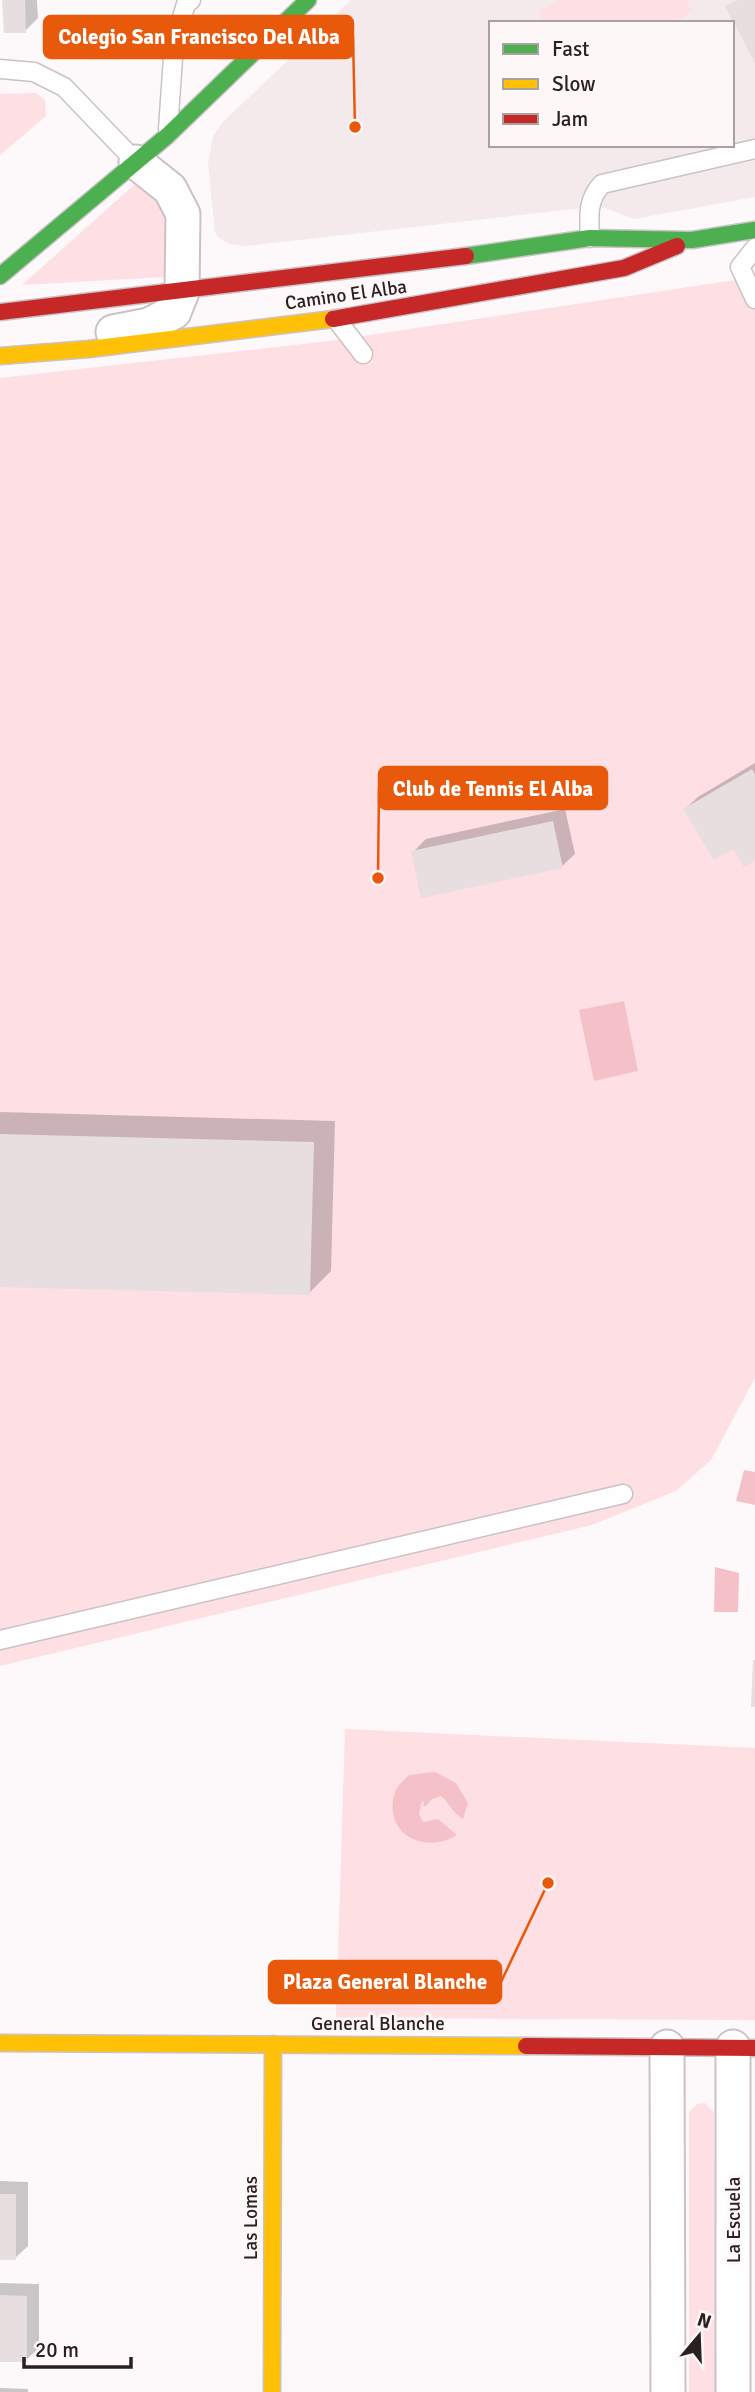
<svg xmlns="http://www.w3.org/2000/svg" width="755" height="2392" viewBox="0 0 755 2392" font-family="Signika,sans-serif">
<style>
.built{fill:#f4e9eb;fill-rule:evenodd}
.green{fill:#fddfe4}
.water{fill:#f4c1c9}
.shadow{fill:#0003}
.building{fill:#e6dedf}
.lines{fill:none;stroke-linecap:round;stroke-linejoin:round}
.lane-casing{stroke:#cac2c4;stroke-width:21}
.street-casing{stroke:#cac2c4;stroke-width:37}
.fast-casing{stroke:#cac2c4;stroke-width:19}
.slow-casing{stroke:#cac2c4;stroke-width:19}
.jam-casing{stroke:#cac2c4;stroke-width:19}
.lane{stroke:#fffefe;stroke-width:18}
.street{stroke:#fffefe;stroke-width:33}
.fast{stroke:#4caf50;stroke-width:16}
.slow{stroke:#ffc107;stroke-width:16}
.jam{stroke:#c62828;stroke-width:16}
.labels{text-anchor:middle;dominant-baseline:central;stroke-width:6;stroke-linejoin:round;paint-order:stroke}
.street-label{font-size:19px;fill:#2b2021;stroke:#fef7f8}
.leader{fill:none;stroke:#e8590c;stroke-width:2.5}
.callout-dot{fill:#e8590c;stroke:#fef7f8;stroke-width:2.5}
.callout{fill:#e8590c;stroke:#e8590c;stroke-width:2.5}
.callout-label{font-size:21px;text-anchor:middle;font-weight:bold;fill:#fff}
</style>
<rect width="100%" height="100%" fill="#fdf8f9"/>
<path class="built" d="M 351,0 L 755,0 L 755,197 L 634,219 L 600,206 L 245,246 L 229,244 L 219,238 L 215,232 L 208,164 L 213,136 L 223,122 ZM 491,23 L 732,23 L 732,145 L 491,145 Z"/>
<g class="green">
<polygon points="560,0 686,0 692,12 672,23 545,23 539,11"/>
<polygon points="36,93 45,100 46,116 0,155 0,94"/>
<polygon points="135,184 159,192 171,214 164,277 22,285"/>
<polygon points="755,277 755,1378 711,1460 676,1491 592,1525 0,1666 0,378 330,341"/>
<polygon points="345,1729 755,1748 755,2020 336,2018"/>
<polygon points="705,2103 714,2112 715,2392 689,2392 689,2112 697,2104"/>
</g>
<g class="water">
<polygon points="624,1001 638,1071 594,1081 579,1010"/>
<polygon points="744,1470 755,1472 755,1505 736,1501"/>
<polygon points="715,1567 739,1573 738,1612 714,1612"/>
<path d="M 435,1772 L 456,1783 L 468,1803 L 463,1819 C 450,1810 451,1805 441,1796 L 432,1799 L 426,1806 L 423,1806 L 424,1802 L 422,1801 L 419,1814 L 423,1822 L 438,1819 L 457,1835 C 424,1855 382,1834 395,1792 C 397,1786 404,1780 409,1775 Z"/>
</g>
<g class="shadow">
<polygon points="4,0 37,0 38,18 25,31"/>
<polygon points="755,763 755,859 733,846 685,809 698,797"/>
<polygon points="565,809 575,854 562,866 413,852 426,839"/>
<polygon points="0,1112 335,1121 331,1271 309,1293 0,1285"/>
<polygon points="0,2181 28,2182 28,2246 15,2258 0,2258"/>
<polygon points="0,2283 39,2284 39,2348 26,2360 0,2360"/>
<polygon points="0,2388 28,2389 28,2392 0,2392"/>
</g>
<g class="building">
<polygon points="2,0 25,0 26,33 4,33"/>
<polygon points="738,0 755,0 755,63 725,6"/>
<polygon points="752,769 755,774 755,861 744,867 733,849 714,860 683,809"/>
<polygon points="553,821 563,868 421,898 411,851"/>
<polygon points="0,1134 314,1142 310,1295 0,1287"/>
<polygon points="753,1660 755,1660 755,1707 751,1707"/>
<rect x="0" y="2194" width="16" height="66"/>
<polygon points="0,2295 27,2296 27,2362 0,2362"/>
</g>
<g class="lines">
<g class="lane-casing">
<g id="lane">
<polyline points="0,69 34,72 64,87 136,162"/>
<polyline points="168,129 174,44 186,4 191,0"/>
<path d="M 590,238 C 589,216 587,200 602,184 L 755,149"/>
<polyline points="755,248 740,267 755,299"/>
<polyline points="336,319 363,354"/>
<polyline points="0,1640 623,1494"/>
</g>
</g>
<g class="street-casing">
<g id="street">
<polyline points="113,332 149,325 174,312 182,292 183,214 170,189 136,162"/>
<polyline points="667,2047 668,2392"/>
<polyline points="733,2047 733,2392"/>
</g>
</g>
<g class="fast-casing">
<g id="fast">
<polyline points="466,256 590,238 692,240 755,230"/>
<polyline points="0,276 167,136 308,0"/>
</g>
</g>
<g class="slow-casing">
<g id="slow">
<polyline points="0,356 89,349 333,319"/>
<polyline points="0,2043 526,2046"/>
<polyline points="272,2392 273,2044"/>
</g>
</g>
<g class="jam-casing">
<g id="jam">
<polyline points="0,312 466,256"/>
<polyline points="333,319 624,268 677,246"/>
<polyline points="526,2046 755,2048"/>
</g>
</g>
<use href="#lane" class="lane"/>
<use href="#street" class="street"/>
<use href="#fast" class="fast"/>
<use href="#slow" class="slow"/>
<use href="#jam" class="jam"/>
</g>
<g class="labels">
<g class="street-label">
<text transform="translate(346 295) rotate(-8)">Camino El Alba</text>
<text x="378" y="2024">General Blanche</text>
<text transform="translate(251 2218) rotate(-90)">Las Lomas</text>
<text transform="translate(734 2220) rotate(-90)">La Escuela</text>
</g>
</g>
<path class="leader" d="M355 127L353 37M378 878L379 788M548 1883L501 1982"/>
<g class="callout-dot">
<circle cx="355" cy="127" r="7"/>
<circle cx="378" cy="878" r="7"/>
<circle cx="548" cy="1883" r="7"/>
</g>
<g class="callout">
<rect x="44" y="16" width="309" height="42" rx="7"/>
<rect x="379" y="767" width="228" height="42" rx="7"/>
<rect x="269" y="1961" width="232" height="42" rx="7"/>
</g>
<g class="callout-label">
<text x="199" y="44">Colegio San Francisco Del Alba</text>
<text x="493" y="796">Club de Tennis El Alba</text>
<text x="385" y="1989">Plaza General Blanche</text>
</g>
<rect x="489" y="21" width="245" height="126" fill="#fef7f8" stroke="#aaa1a2" stroke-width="2"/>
<rect x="503" y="44" width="35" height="10" fill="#4caf50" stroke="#aaa1a2" stroke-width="2"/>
<text x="552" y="56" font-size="21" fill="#2b2021">Fast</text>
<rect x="503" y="79" width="35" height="10" fill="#ffc107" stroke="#aaa1a2" stroke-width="2"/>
<text x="552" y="91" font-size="21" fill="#2b2021">Slow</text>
<rect x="503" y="114" width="35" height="10" fill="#c62828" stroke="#aaa1a2" stroke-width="2"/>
<text x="552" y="126" font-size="21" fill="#2b2021">Jam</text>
<g transform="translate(699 2336) rotate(19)" stroke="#fef7f8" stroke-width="5" paint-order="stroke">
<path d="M0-5L12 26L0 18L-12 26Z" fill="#2b2021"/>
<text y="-10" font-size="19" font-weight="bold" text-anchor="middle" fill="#2b2021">N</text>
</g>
<path d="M24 2357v10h107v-10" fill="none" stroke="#2b2021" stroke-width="3.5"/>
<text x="35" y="2357" font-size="21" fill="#2b2021" stroke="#fef7f8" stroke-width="5" paint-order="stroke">20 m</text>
</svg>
